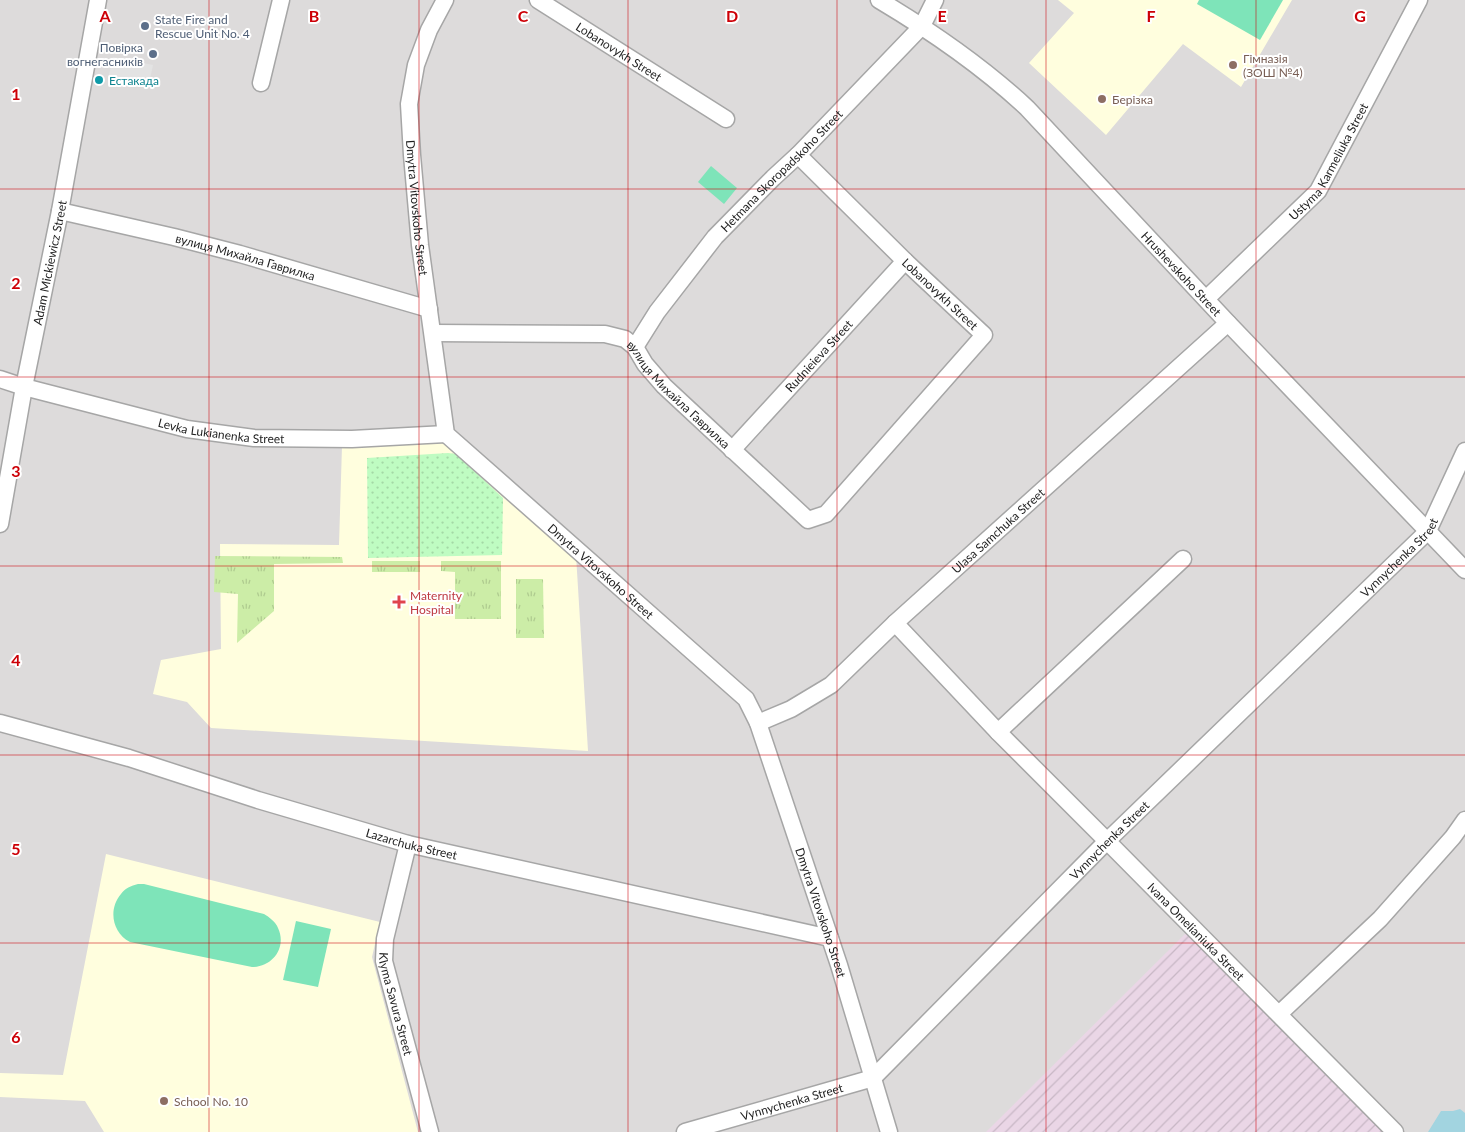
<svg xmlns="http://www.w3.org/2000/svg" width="1465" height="1132" viewBox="0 0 1465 1132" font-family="Lato,sans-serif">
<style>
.residential{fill:#dddbdb}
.industrial{fill:url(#industrial-furrows)}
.education{fill:#fffede}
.grass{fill:url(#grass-tufts)}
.park{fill:url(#park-dots)}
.pitch{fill:#7ee4b9}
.parking{fill:#e3e3e3}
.water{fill:#a2d4e0}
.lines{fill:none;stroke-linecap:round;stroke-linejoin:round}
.minor-casing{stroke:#a6a6a6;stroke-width:19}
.minor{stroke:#fff;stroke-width:16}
.grid{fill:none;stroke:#cd0007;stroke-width:1;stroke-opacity:0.55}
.service-dot{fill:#5c6f8a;stroke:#fff;stroke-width:2}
.education-dot{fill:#8d6e63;stroke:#fff;stroke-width:2}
.culture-dot{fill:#0f9aa8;stroke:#fff;stroke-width:2}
.health-dot{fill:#e0444e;stroke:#fff;stroke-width:2}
.labels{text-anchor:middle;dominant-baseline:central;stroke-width:4;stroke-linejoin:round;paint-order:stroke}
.service-label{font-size:12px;fill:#4e5e75;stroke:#fff;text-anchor:start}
.street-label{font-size:12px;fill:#1f1f1f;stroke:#fff}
.education-label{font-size:12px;fill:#785e54;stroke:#fff;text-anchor:start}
.culture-label{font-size:12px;fill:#0d838f;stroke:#fff;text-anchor:start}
.health-label{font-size:12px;fill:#be3a42;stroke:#fff;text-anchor:start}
.grid-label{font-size:16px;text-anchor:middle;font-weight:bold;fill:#cd0007;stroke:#fff;stroke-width:4;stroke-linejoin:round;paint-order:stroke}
</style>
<defs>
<pattern id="industrial-furrows" width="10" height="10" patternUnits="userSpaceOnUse" patternTransform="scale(1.25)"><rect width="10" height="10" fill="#ead6e6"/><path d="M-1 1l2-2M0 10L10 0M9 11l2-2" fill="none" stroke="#c8b7c5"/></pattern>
<pattern id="grass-tufts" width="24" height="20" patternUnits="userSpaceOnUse" patternTransform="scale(1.25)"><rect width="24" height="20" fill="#cceda7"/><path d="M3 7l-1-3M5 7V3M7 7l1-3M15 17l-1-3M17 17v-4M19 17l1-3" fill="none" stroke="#afcb8f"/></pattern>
<pattern id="park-dots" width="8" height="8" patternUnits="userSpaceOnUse" patternTransform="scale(1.25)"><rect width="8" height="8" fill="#bffcc2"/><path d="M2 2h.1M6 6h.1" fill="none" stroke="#a4d8a6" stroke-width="1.8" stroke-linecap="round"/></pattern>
</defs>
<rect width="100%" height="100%" fill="#f0ece4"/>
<rect class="residential" x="0" y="0" width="1465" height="1132"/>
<polygon class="industrial" points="1186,933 1383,1132 986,1132"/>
<g class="education">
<polygon points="1058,0 1292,0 1241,87 1183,44 1106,135 1029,63 1074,13"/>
<polygon points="444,439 576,555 588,751 211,728 187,702 153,694 161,660 221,649 220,544 339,545 342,446"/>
<polygon points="106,854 380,922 372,957 418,1132 104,1132 85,1101 0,1097 0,1073 63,1075"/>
</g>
<g class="grass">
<polygon points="215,556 342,557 343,563 274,564 274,611 237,643 238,594 214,592"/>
<rect x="372" y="561" width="48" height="11"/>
<polygon points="441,561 501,561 501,619 455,619 455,572 441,571"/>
<polygon points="516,579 543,579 544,638 516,638"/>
</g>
<polygon class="park" points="448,453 456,454 503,498 502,555 368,558 367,458"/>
<g class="pitch">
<polygon points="1199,0 1283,0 1260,40 1197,4"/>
<polygon points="711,166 737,188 724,204 698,182"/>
<path d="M 138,884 L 144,884 L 264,914 C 269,917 276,922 278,928 C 287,947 273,967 252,967 L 130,942 C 112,933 108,909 121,894 C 125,888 131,886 138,884 Z"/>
<polygon points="296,921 331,929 318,987 283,980"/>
</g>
<polygon class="parking" points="113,57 153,65 148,88 108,79"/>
<polygon class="water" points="1460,1109 1465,1113 1465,1132 1428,1132 1441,1111 1453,1111"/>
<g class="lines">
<g class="minor-casing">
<g id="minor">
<path id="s1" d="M 445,0 L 429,30 L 416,65 L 409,104 L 412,155 L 420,245 L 446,434 L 746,699 L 758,723 L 839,965 L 889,1132"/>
<path id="s2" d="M 538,0 L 726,119"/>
<path id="s3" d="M 879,0 C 931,31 982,66 1027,108 L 1228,323 L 1465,570"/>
<polyline points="261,83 281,0"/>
<path id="s4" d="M 60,211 L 174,237 L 240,254 L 429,309"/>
<path id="s5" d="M 1206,299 L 1318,191 L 1419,0"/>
<path id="s6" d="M 433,333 L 605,334 L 625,339 L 635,347 L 645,364 L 664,386 L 808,520 L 826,514 L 984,335 L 905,261 L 798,155"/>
<path id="s7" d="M 635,347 L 657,312 L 715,237 L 773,178 L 798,155 L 922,26 L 935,0"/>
<path id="s8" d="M 0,379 L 24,387 L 187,429 L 254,438 L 352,439 L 446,434"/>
<path id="s9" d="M 732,450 L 905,261"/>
<path id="s10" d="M 0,524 L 24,387 L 60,211 L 98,0"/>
<path id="s11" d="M 895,623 L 998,732 L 1107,841 L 1395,1132"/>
<path id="s12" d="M 0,723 L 129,758 L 258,800 L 408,844 L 830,938"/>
<path id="s13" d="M 758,723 L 791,709 L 831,685 L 895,623 L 1228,323"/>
<polyline points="998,732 1183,559"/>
<path id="s14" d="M 408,844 L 385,939 L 384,961 L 430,1132"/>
<polyline points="1279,1014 1380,919 1453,837 1465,820"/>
<path id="s15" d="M 685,1132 L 873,1078 L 1107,841 L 1428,531 L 1465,451"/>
</g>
</g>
<use href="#minor" class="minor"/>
</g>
<path class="grid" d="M 209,0 L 209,1132M 419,0 L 419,1132M 628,0 L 628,1132M 837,0 L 837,1132M 1046,0 L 1046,1132M 1256,0 L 1256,1132M 0,189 L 1465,189M 0,377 L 1465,377M 0,566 L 1465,566M 0,755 L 1465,755M 0,943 L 1465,943"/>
<g class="service-dot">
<circle cx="145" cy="26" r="5"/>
<circle cx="153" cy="54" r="5"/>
</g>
<g class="education-dot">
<circle cx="1233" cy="65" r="5"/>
<circle cx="1102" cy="99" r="5"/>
<circle cx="164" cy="1101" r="5"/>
</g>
<circle class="culture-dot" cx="99" cy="80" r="5"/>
<path class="health-dot" d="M396.5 594.5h5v5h5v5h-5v5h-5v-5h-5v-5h5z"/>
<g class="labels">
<g class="service-label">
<text x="155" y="19">State Fire and<tspan x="155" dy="14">Rescue Unit No. 4</tspan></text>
<text x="143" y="47" text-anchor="end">Повірка<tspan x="143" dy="14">вогнегасників</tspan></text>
</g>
<g class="street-label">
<text stroke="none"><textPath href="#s2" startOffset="96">Lobanovykh Street</textPath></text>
<text stroke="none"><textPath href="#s5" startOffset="186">Ustyma Karmeliuka Street</textPath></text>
<text stroke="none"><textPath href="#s7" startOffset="230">Hetmana Skoropadskoho Street</textPath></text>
<text stroke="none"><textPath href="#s1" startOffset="215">Dmytra Vitovskoho Street</textPath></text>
<text stroke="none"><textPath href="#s4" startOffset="191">вулиця Михайла Гаврилка</textPath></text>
<text stroke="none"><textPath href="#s10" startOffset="266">Adam Mickiewicz Street</textPath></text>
<text stroke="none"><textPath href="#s3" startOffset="410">Hrushevskoho Street</textPath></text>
<text transform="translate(940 294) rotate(43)">Lobanovykh Street</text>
<text stroke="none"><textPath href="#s9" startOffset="128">Rudnieieva Street</textPath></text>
<text stroke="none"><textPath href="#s6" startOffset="270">вулиця Михайла Гаврилка</textPath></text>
<text stroke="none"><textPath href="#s8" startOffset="228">Levka Lukianenka Street</textPath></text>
<text stroke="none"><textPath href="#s13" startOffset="310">Ulasa Samchuka Street</textPath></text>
<text stroke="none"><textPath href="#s15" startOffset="936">Vynnychenka Street</textPath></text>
<text stroke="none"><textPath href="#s1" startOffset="650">Dmytra Vitovskoho Street</textPath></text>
<text stroke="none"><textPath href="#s15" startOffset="531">Vynnychenka Street</textPath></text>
<text stroke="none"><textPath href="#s12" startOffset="429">Lazarchuka Street</textPath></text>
<text stroke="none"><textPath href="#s1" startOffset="1070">Dmytra Vitovskoho Street</textPath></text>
<text stroke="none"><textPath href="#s11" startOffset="431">Ivana Omelianiuka Street</textPath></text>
<text stroke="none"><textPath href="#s14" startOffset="164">Klyma Savura Street</textPath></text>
<text stroke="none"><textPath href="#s15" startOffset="111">Vynnychenka Street</textPath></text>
</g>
<g class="education-label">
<text x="1243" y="58">Гімназія<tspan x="1243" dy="14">(ЗОШ №4)</tspan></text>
<text x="1112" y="99">Берізка</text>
<text x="174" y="1101">School No. 10</text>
</g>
<g class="culture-label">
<text x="109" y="80">Естакада</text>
</g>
<g class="health-label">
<text x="410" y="595">Maternity<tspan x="410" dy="14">Hospital</tspan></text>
</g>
</g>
<g class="grid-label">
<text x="105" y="22">A</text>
<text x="314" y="22">B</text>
<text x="523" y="22">C</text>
<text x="732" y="22">D</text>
<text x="942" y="22">E</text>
<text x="1151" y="22">F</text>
<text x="1360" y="22">G</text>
<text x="16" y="100">1</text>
<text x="16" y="289">2</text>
<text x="16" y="477">3</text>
<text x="16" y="666">4</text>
<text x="16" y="855">5</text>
<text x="16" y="1043">6</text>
</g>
</svg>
